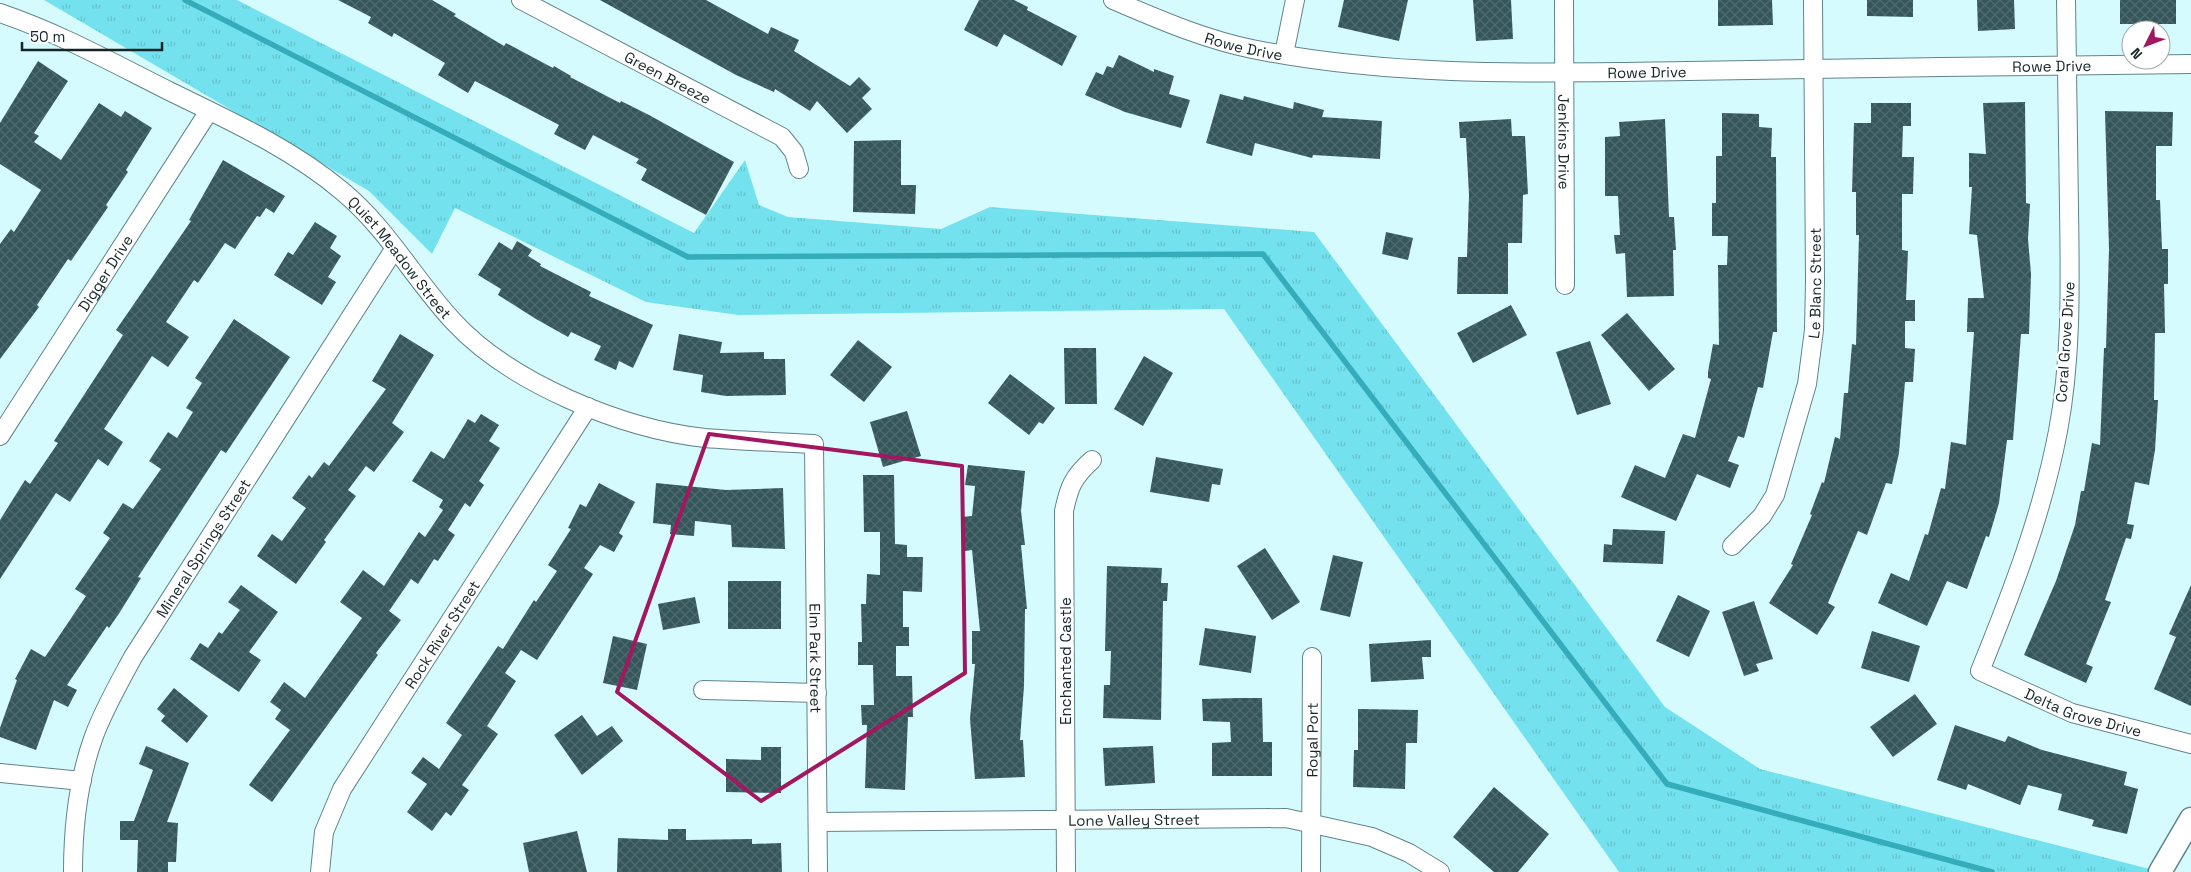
<svg xmlns="http://www.w3.org/2000/svg" width="2191" height="872" viewBox="0 0 2191 872" font-family="'Space Grotesk',sans-serif">
<style>
.grass{fill:url(#grass-tufts)}
.lines{fill:none;stroke-linecap:round;stroke-linejoin:round}
.stream{stroke:#34acb9;stroke-width:5.5}
.building{fill:url(#building-cross-hatch)}
.minor-casing{stroke:#618488;stroke-width:20}
.tertiary-casing{stroke:#618488;stroke-width:25}
.minor{stroke:#fff;stroke-width:18}
.tertiary{stroke:#fff;stroke-width:22}
.marked{fill:none;stroke:#a21760;stroke-width:4;stroke-linejoin:round}
.labels{text-anchor:middle;dominant-baseline:central;stroke-width:5;stroke-linejoin:round;paint-order:stroke}
.street-label{font-size:15px;fill:#162526;stroke:#fff}
</style>
<defs>
<pattern id="grass-tufts" width="24" height="20" patternUnits="userSpaceOnUse" patternTransform="scale(1.25)"><rect width="24" height="20" fill="#74e2ee"/><path d="M3 7l-1-3M5 7V3M7 7l1-3M15 17l-1-3M17 17v-4M19 17l1-3" fill="none" stroke="#64c2cc"/></pattern>
<pattern id="building-cross-hatch" width="8" height="8" patternUnits="userSpaceOnUse" patternTransform="scale(1.25)"><rect width="8" height="8" fill="#35565a"/><path d="M0 0l8 8M0 8l8-8" fill="none" stroke="#4f6b6e"/></pattern>
</defs>
<rect width="100%" height="100%" fill="#d5fbff"/>
<polygon class="grass" points="44,0 237,0 694,233 745,160 759,205 788,217 941,229 990,207 1314,232 1665,707 1760,769 2161,872 1619,872 1224,309 738,315 646,302 455,208 432,254 369,191"/>
<g class="lines">
<polyline class="stream" points="185,0 688,257 1263,254 1667,784 1992,872"/>
</g>
<g class="building">
<polygon points="338,0 432,0 456,14 454,16 504,46 506,43 553,68 554,66 571,76 570,77 620,103 621,101 649,115 734,162 706,215 641,180 647,169 636,163 639,159 593,135 585,150 554,134 559,125 475,81 468,93 438,75 445,63 394,33 392,37 368,23 371,17"/>
<polygon points="600,0 706,0 768,34 771,27 799,40 794,51 850,86 859,77 871,89 862,98 872,109 847,133 817,101 810,111 775,89 774,92 736,75"/>
<polygon points="979,0 1014,0 1028,7 1027,10 1077,36 1062,66 1004,34 997,47 964,30"/>
<polygon points="1344,0 1408,0 1399,41 1338,27"/>
<polygon points="1473,0 1511,0 1513,39 1476,41"/>
<polygon points="1718,0 1772,0 1773,25 1718,26"/>
<polygon points="1867,0 1913,0 1913,17 1867,16"/>
<polygon points="1977,0 2014,0 2015,29 1978,31"/>
<rect x="2120" y="0" width="56" height="24"/>
<polygon points="1119,55 1154,72 1154,69 1174,76 1169,94 1190,100 1181,128 1125,112 1085,95 1096,72 1103,75 1107,66 1113,68"/>
<polygon points="38,61 68,81 34,133 39,136 34,142 61,160 99,103 121,117 125,111 152,128 126,170 128,172 106,205 108,207 71,261 68,259 37,305 39,307 0,359 0,244 11,229 14,232 41,190 0,164 0,123"/>
<polygon points="1220,94 1243,100 1244,96 1293,109 1294,102 1324,110 1322,117 1382,121 1380,159 1313,155 1312,158 1255,143 1252,156 1206,143"/>
<polygon points="2025,102 2026,203 2030,204 2028,239 2031,274 2029,334 2021,334 2013,440 2007,440 1999,503 1989,537 1986,536 1967,589 1947,581 1927,626 1878,603 1891,573 1909,581 1925,534 1928,535 1941,488 1945,489 1951,442 1966,445 1974,332 1967,332 1968,298 1984,298 1977,235 1969,234 1972,187 1969,187 1969,153 1986,154 1983,103"/>
<polygon points="1871,103 1911,103 1911,126 1903,126 1902,157 1914,157 1913,194 1902,194 1902,250 1908,251 1906,300 1915,300 1915,321 1905,321 1905,348 1915,349 1913,382 1905,382 1899,453 1892,484 1886,483 1867,535 1858,531 1828,603 1835,607 1817,635 1769,603 1793,565 1791,564 1812,515 1810,514 1822,482 1824,483 1835,437 1840,439 1844,393 1848,393 1852,344 1856,345 1859,235 1856,235 1856,192 1852,192 1854,123 1871,123"/>
<polygon points="2105,111 2173,112 2172,146 2156,146 2156,200 2160,200 2162,249 2168,249 2168,284 2164,284 2165,333 2155,333 2154,400 2158,400 2155,450 2149,485 2135,482 2127,524 2134,525 2131,539 2126,538 2105,600 2111,602 2086,664 2093,667 2086,683 2024,655 2056,581 2075,525 2081,491 2084,491 2092,443 2100,445 2104,348 2106,348 2109,249"/>
<polygon points="1722,113 1759,114 1759,127 1772,128 1771,157 1776,157 1777,332 1773,332 1763,388 1758,387 1744,438 1738,436 1728,461 1739,465 1730,488 1697,474 1676,521 1621,497 1635,465 1665,478 1683,434 1695,438 1711,379 1708,378 1708,372 1713,344 1719,345 1718,265 1727,265 1728,236 1712,236 1712,203 1716,203 1716,156 1722,156"/>
<polygon points="1511,119 1512,136 1525,136 1528,194 1523,195 1522,243 1508,243 1508,294 1457,294 1458,257 1467,257 1469,195 1466,138 1460,138 1459,122"/>
<polygon points="1665,119 1669,217 1674,217 1676,250 1673,250 1674,296 1627,297 1625,253 1616,254 1614,235 1620,235 1618,196 1605,196 1605,137 1620,136 1619,122"/>
<polygon points="901,140 901,185 916,185 915,214 853,212 854,141"/>
<polygon points="223,160 285,196 274,213 266,208 260,217 257,216 235,249 225,243 198,283 194,280 166,322 189,337 168,367 152,356 104,429 123,442 108,466 98,459 70,502 56,493 0,579 0,520 25,480 30,484 58,443 54,441 123,335 116,330 191,221 189,220"/>
<polygon points="315,222 337,236 330,248 341,256 328,277 336,282 322,305 274,275 288,252 293,255"/>
<polygon points="1386,232 1413,238 1408,260 1382,254"/>
<polygon points="517,241 532,250 528,256 541,264 540,266 591,292 589,296 653,325 633,368 619,361 616,370 594,360 601,346 571,332 568,337 536,319 498,295 501,289 478,275 499,242 512,250"/>
<polygon points="1511,305 1527,335 1473,363 1457,333"/>
<polygon points="1627,313 1675,369 1649,391 1601,335"/>
<polygon points="234,319 290,357 226,453 221,450 138,577 141,578 120,612 109,628 107,626 67,685 77,690 68,707 54,700 36,750 0,737 0,728 17,680 15,679 31,649 45,657 86,596 75,589 110,538 103,533 123,503 133,509 161,469 149,461 168,432 177,438 193,412 186,408 202,383 195,378"/>
<polygon points="400,334 434,355 392,423 404,432 374,472 366,466 348,490 356,496 324,540 326,542 296,584 257,556 272,534 282,541 306,508 292,498 309,475 312,478 324,462 329,466 386,389 372,381"/>
<polygon points="679,334 722,342 720,353 764,352 764,359 785,359 786,395 726,396 701,392 703,375 673,370"/>
<polygon points="858,340 892,367 864,402 830,375"/>
<polygon points="1590,341 1611,404 1577,415 1556,352"/>
<polygon points="1064,348 1096,348 1097,404 1065,404"/>
<polygon points="1144,356 1173,373 1143,426 1114,409"/>
<polygon points="1010,374 1055,408 1043,424 1039,422 1029,435 988,403"/>
<polygon points="907,411 921,456 883,467 870,422"/>
<polygon points="481,414 499,425 489,441 500,448 479,481 484,485 470,507 465,503 448,530 455,535 438,561 434,559 418,584 411,579 389,611 401,620 376,653 378,655 272,802 249,785 290,730 275,719 281,710 270,702 284,682 305,698 362,618 340,602 363,570 384,586 419,532 425,537 443,510 439,507 443,500 412,481 431,451 444,459 468,419 475,423"/>
<polygon points="1156,457 1223,469 1220,485 1212,484 1209,502 1150,492"/>
<polygon points="968,465 1025,471 1021,511 1025,545 1021,545 1027,609 1025,609 1024,686 1020,740 1023,740 1025,777 975,779 970,719 975,664 972,664 972,631 980,631 972,550 965,551 962,517 972,516 975,486 965,485"/>
<polygon points="863,475 894,475 895,544 907,545 907,557 923,557 922,592 903,591 903,627 909,627 909,646 896,646 896,676 912,676 913,717 908,717 905,790 865,788 867,725 862,725 861,705 874,705 873,665 858,665 858,642 862,642 861,604 866,604 867,574 880,575 880,532 864,532"/>
<polygon points="599,483 635,502 619,533 623,536 614,552 600,545 584,568 593,574 537,660 521,650 505,673 516,681 487,726 498,734 462,785 469,790 451,816 446,812 432,831 407,812 427,784 411,773 423,757 439,769 462,735 446,723 498,646 503,649 534,600 536,602 557,571 548,565 571,529 568,528 580,504 586,507"/>
<polygon points="656,483 726,490 783,488 785,549 732,547 731,525 695,521 694,536 670,534 671,525 653,523"/>
<polygon points="1613,529 1665,531 1663,564 1603,562 1604,544 1612,545"/>
<polygon points="1265,548 1300,602 1272,620 1237,566"/>
<polygon points="1333,555 1363,562 1350,617 1320,610"/>
<polygon points="1107,566 1162,568 1161,583 1168,583 1167,601 1163,601 1161,720 1103,718 1104,685 1110,685 1111,651 1105,651"/>
<rect x="728" y="581" width="53" height="48"/>
<polygon points="241,585 278,612 249,652 261,660 239,692 190,659 200,643 208,648 219,632 222,634 240,610 228,602"/>
<polygon points="2191,585 2191,706 2154,689 2176,637 2169,634"/>
<polygon points="1678,595 1710,611 1689,657 1656,641"/>
<polygon points="695,597 700,623 663,630 658,604"/>
<polygon points="1754,601 1773,659 1756,664 1759,671 1744,676 1722,612"/>
<polygon points="1205,628 1256,636 1251,673 1199,665"/>
<polygon points="1872,631 1920,646 1909,682 1861,668"/>
<polygon points="613,636 647,644 637,690 603,683"/>
<polygon points="1431,640 1431,657 1422,657 1424,679 1371,682 1369,644"/>
<polygon points="174,688 208,716 187,743 161,721 165,716 157,709"/>
<polygon points="1915,694 1937,724 1893,757 1870,727"/>
<polygon points="1239,698 1262,698 1263,742 1272,742 1272,776 1212,776 1212,743 1231,742 1230,722 1203,721 1202,699"/>
<polygon points="1358,709 1418,710 1417,743 1406,743 1405,789 1353,787 1354,750 1358,750"/>
<polygon points="582,715 597,736 612,726 623,741 582,775 554,735"/>
<polygon points="1955,725 2005,742 2008,736 2042,750 2127,772 2124,785 2138,789 2127,834 2092,826 2094,820 2058,810 2062,794 2028,785 2020,805 1968,784 1966,790 1937,780"/>
<polygon points="146,746 189,763 167,822 178,823 176,862 168,862 168,872 137,872 138,840 120,840 120,821 134,821 153,770 139,764"/>
<polygon points="1153,746 1155,783 1105,786 1103,748"/>
<polygon points="761,747 781,747 781,793 726,792 726,759 761,760"/>
<polygon points="1494,787 1549,834 1518,872 1494,872 1453,837"/>
<polygon points="668,829 686,829 686,840 752,839 752,844 781,843 782,872 617,872 618,838 668,840"/>
<polygon points="577,831 587,872 529,872 523,843"/>
</g>
<g class="lines">
<g class="minor-casing">
<g id="minor">
<path id="s1" d="M 521,0 L 782,137 L 794,152 L 799,169"/>
<path id="s2" d="M 1113,0 C 1158,19 1203,39 1252,49 C 1395,78 1542,73 1688,71 C 1856,69 2023,65 2191,64"/>
<path id="s3" d="M 1564,0 L 1565,285"/>
<path id="s4" d="M 2066,0 C 2067,69 2068,139 2069,208 C 2070,282 2072,357 2058,431 C 2042,515 2012,592 1980,671 L 2072,713 L 2191,744"/>
<path id="s5" d="M 0,13 C 59,33 113,63 169,91 C 228,120 291,148 342,191 C 387,228 414,279 453,321 C 510,383 622,429 705,438 C 741,441 778,442 814,444 L 818,872"/>
<polyline points="1284,54 1295,0"/>
<path id="s6" d="M 0,436 L 209,111"/>
<path id="s7" d="M 1732,546 L 1762,516 L 1775,495 L 1807,384 L 1814,330 L 1815,281 L 1813,0"/>
<polyline points="703,690 817,693"/>
<polyline points="0,773 82,781"/>
<path id="s8" d="M 818,822 L 1286,818 L 1372,837 L 1409,853 L 1440,872"/>
<path id="s9" d="M 73,872 C 73,826 78,780 94,736 C 104,709 119,683 133,657 L 395,248"/>
<path id="s10" d="M 320,872 L 324,832 L 342,789 L 588,407"/>
<path d="M 1066,872 L 1064,511 C 1069,487 1073,477 1092,460"/>
<path id="s11" d="M 1311,872 L 1312,657"/>
</g>
</g>
<g class="tertiary-casing">
<polyline id="tertiary" points="2160,872 2191,819"/>
</g>
<use href="#minor" class="minor"/>
<use href="#tertiary" class="tertiary"/>
</g>
<path class="marked" d="M 709,434 L 962,466 L 965,673 L 761,801 L 617,692 Z"/>
<g class="labels">
<g class="street-label">
<text stroke="none"><textPath href="#s2" startOffset="139">Rowe Drive</textPath></text>
<text stroke="none"><textPath href="#s2" startOffset="949">Rowe Drive</textPath></text>
<text stroke="none"><textPath href="#s2" startOffset="544">Rowe Drive</textPath></text>
<text stroke="none"><textPath href="#s1" startOffset="166">Green Breeze</textPath></text>
<text stroke="none"><textPath href="#s3" startOffset="142">Jenkins Drive</textPath></text>
<text stroke="none"><textPath href="#s5" startOffset="475">Quiet Meadow Street</textPath></text>
<text stroke="none"><textPath href="#s6" startOffset="194">Digger Drive</textPath></text>
<text stroke="none"><textPath href="#s7" startOffset="284">Le Blanc Street</textPath></text>
<text transform="translate(2065 342) rotate(-86)">Coral Grove Drive</text>
<text stroke="none"><textPath href="#s9" startOffset="356">Mineral Springs Street</textPath></text>
<text stroke="none"><textPath href="#s10" startOffset="271">Rock River Street</textPath></text>
<text stroke="none"><textPath href="#s5" startOffset="1164">Elm Park Street</textPath></text>
<text transform="translate(1065 661) rotate(-90)">Enchanted Castle</text>
<text stroke="none"><textPath href="#s4" startOffset="796">Delta Grove Drive</textPath></text>
<text stroke="none"><textPath href="#s11" startOffset="132">Royal Port</textPath></text>
<text stroke="none"><textPath href="#s8" startOffset="316">Lone Valley Street</textPath></text>
</g>
</g>
<g transform="translate(2146 45) rotate(228)"><circle r="24" fill="#ffffff" stroke="#a2a8a8"/>
<path d="M0-4L9 19L0 12L-9 19Z" fill="#a21760"/>
<text y="-8" font-size="14" font-weight="bold" text-anchor="middle" fill="#162526">N</text>
</g>
<path d="M22 42v8h140v-8" fill="none" stroke="#162526" stroke-width="2.5"/>
<text x="30" y="42" font-size="15" fill="#162526" stroke="#ffffff" stroke-width="4" paint-order="stroke">50 m</text>
</svg>
